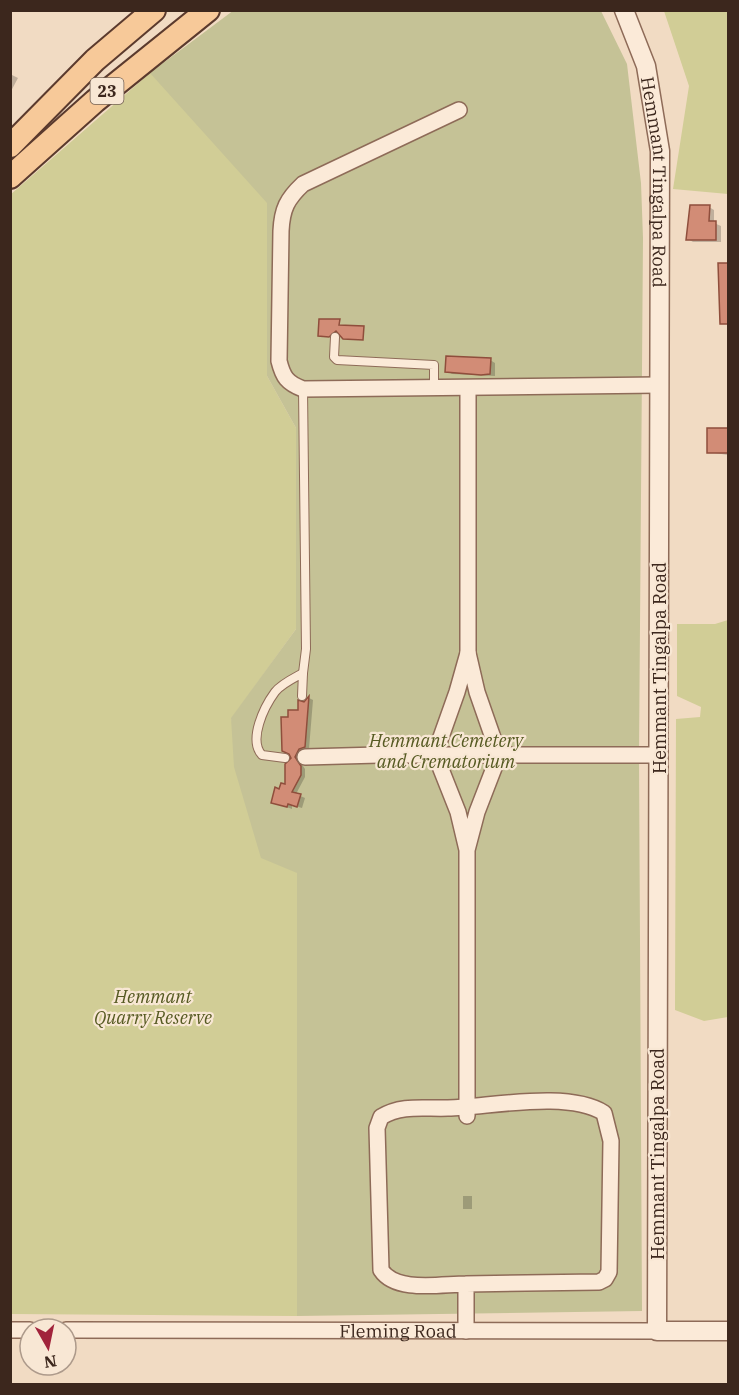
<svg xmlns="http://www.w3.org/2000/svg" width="739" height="1395" viewBox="0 0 739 1395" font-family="'IBM Plex Serif',serif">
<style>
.green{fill:#d1cd96}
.cemetery{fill:#c5c296}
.shadow{fill:#0003}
.building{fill:#d28c76;stroke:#8f4e3c;stroke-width:1.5}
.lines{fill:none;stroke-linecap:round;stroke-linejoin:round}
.service-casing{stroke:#8e6b58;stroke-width:10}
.minor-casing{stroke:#8e6b58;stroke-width:18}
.tertiary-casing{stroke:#8e6b58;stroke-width:21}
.primary-casing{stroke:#5b3a2d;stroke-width:26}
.service{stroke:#fbead8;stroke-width:8}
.minor{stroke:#fbead8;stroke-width:15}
.tertiary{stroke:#fbead8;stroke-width:18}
.primary{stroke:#f7c999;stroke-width:22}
.labels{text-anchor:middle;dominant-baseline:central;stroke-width:4.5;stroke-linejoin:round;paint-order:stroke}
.shield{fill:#f8e7d4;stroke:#746154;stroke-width:1.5}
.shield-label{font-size:16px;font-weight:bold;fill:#3c271d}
.street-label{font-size:18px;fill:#3c271d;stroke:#f8e7d4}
.park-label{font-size:18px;font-style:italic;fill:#565a22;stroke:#f8e7d4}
</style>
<rect width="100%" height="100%" fill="#f1dbc3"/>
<g class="green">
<polygon points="234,11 323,11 267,376 296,428 296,629 231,719 297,873 297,1316 11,1314 10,195 150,73"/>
<polygon points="664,11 728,11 728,194 673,189 689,86"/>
<polygon points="728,620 728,1017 704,1021 675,1010 676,719 700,717 701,707 677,696 677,624 715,624"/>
</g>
<polygon class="cemetery" points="234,10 601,11 627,64 641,183 643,238 639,755 642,1311 297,1316 297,873 261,858 234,767 231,718 296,629 296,428 267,376 267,203 150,73"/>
<g class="shadow">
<polygon points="10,74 18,78 10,93"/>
<polygon points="709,207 714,210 714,223 721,226 721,242 693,242 688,239"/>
<polygon points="490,360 495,363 495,376 452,374 447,371"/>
<polygon points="728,430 728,455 708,452"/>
<polygon points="309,698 313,700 309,749 304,751 299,760 305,769 305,777 296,794 305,798 302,808 292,805 292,809 273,802 286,786 293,759 290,718"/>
<rect x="463" y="1196" width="9" height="13"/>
</g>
<g class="building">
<polygon points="690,205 710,205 709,221 716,221 716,240 686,240"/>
<polygon points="718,263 729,263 729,324 720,324"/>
<polygon points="319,319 340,319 339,325 364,326 363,340 343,339 336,331 329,337 318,336"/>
<polygon points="446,356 491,358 490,374 481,375 445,372"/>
<rect x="707" y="428" width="22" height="25"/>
<polygon points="309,696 305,747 299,749 295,757 301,766 301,775 292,792 301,794 297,807 288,804 287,807 271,803 275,787 279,789 281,783 285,784 285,764 291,758 289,754 282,751 281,717 288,717 288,710 298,710 298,700 304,702"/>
</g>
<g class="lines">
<g class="service-casing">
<g id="service">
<polyline points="335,337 334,357 337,360 434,365 434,388"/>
<polyline points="303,673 306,649 303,389"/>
<path d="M 285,758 L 262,755 C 248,740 264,707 275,692 C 281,684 294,678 303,673 L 302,696"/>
</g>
</g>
<g class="minor-casing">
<g id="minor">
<path d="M 459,110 L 303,184 C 287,199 282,209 281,231 L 279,361 C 283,377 287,383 303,389 L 659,385"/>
<polyline points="468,653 468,388"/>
<polyline points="305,757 379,755 659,755"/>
<polyline points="467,1116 467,850 477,812 499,755 477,692 468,653 457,692 435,754 458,812 467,850"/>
<polyline points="10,1330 30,1330"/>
<path id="s1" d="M 66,1330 L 657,1331"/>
<path d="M 466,1331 L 466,1284 L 599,1282 L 605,1279 L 609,1272 L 611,1141 L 604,1113 C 568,1090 490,1107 448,1108 C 425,1109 402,1104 381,1117 L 377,1128 L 381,1270 C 396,1293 441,1284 466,1284"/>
</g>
</g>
<g class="tertiary-casing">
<g id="tertiary">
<path id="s2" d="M 624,10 L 646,66 L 660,151 L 657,1331 L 728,1331"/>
</g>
</g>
<g class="primary-casing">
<g id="primary">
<polyline points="10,146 95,60 154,10"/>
<polyline points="10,177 95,101 208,10"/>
</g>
</g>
<use href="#service" class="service"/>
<use href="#minor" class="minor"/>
<use href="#tertiary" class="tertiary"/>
<use href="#primary" class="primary"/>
</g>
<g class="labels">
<rect class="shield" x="90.5" y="78" width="33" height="26" rx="4.5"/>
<g class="shield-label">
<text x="107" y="91">23</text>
</g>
<g class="street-label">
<text stroke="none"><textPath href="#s2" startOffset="177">Hemmant Tingalpa Road</textPath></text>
<text transform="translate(659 668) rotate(-90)">Hemmant Tingalpa Road</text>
<text transform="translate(657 1154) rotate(-90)">Hemmant Tingalpa Road</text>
<text stroke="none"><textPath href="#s1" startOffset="332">Fleming Road</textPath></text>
</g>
<g class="park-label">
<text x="446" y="740">Hemmant Cemetery<tspan x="446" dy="21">and Crematorium</tspan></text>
<text x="153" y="996">Hemmant<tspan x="153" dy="21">Quarry Reserve</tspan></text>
</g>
</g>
<rect width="739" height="1395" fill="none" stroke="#3c271d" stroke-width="24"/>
<g transform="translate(48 1347) rotate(171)"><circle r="28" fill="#f8e7d4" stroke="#ad9a8b" stroke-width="1.5"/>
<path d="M0-4.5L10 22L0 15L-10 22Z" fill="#a1233b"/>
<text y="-9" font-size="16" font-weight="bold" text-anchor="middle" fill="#3c271d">N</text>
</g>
</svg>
